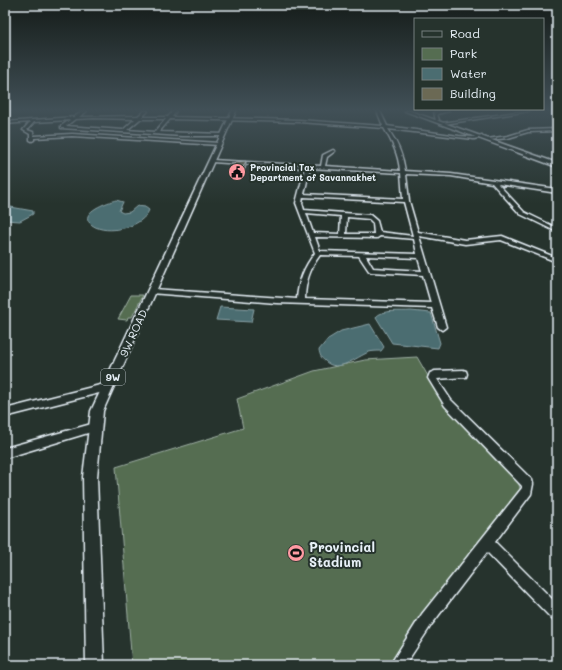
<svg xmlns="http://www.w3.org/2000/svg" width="562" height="670" viewBox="0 0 562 670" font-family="Mali,sans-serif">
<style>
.green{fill:#556d51;stroke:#9eafa4}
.water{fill:#4b6d71;stroke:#8aa2a7}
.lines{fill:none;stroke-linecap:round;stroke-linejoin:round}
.minor-casing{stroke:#e8f1f8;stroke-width:3}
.major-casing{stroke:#e8f1f8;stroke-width:3}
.highway-casing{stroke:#e8f1f8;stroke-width:3}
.minor{fill:#26332d;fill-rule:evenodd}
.major{fill:#26332d;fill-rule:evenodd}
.highway{fill:#26332d;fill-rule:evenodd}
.wall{fill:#5c5a48;stroke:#e8f1f8}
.shaded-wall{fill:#4b4a3b;stroke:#e8f1f8}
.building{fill:#6b6954;stroke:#e8f1f8}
.labels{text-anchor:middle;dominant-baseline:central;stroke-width:4;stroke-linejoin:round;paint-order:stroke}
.far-poi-label{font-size:9px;font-weight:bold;fill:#e8f1f8;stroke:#26332d;text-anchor:start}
.shield{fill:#26332d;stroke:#aeb8bb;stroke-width:1}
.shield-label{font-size:10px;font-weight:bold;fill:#e8f1f8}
.street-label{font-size:11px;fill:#e8f1f8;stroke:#26332d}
.near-poi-label{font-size:13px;font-weight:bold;fill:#e8f1f8;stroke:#26332d;text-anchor:start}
</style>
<rect width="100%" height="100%" fill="#26332d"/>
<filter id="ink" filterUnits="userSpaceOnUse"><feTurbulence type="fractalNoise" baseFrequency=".025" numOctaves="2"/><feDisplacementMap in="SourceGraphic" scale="8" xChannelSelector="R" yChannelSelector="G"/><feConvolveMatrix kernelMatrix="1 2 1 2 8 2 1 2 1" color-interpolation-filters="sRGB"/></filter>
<g filter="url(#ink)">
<g class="green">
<polygon points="131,295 143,295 132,317 128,317 127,320 118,319"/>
<polygon points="417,357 444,404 518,480 520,489 418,618 389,665 132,665 116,467 243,428 237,399 314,371 365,360"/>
</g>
<g class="water">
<path d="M 116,200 L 123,202 L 119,211 L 123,213 L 130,212 L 137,206 L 145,207 L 149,210 C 143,227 107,236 92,225 C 76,213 108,202 116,200 Z"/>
<polygon points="5,206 33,211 33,214 20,221 5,220"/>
<polygon points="220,307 254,309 251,322 216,320"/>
<path d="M 411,311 L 431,313 L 440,343 L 438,348 L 392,343 L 376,317 C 382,309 401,312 411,311 Z"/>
<path d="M 370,324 L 384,347 L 381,351 C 377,351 373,351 369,352 C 356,357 338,374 325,361 C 321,358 320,355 319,350 L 328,339 L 341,331 Z"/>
</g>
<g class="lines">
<g class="minor-casing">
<g id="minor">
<path d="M 83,111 L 87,111 L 79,117 L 138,116 L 144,111 L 148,111 L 142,117 L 168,117 L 173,111 L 176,111 L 172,117 L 299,120 L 383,126 L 377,111 L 380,111 L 387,126 L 459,136 L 474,137 L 482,135 L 482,137 L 474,139 L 388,129 C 397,142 403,155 405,171 L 451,174 L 557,189 L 557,193 L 498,184 L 524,212 L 557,228 L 557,232 L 520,214 L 492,183 L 451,176 L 406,174 L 409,201 L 418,232 L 465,240 L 502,236 L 557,258 L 557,262 L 501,240 L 465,244 L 419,236 L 446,327 L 442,330 L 438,327 L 432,308 L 276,303 L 150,293 L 149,291 L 150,289 L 153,289 L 297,299 C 298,282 304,267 315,253 L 296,203 L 305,168 L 212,162 L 210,161 L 212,160 L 321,166 L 323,155 L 333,150 L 335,151 L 327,157 L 325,166 L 400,171 C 399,155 392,142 384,128 L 299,122 L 170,119 L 159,132 L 224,134 L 223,136 L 182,136 L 61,128 L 61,126 L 70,120 L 34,122 L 27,130 L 33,132 L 34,136 L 72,134 L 220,143 L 220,145 L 219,145 L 72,136 L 34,138 L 34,140 L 32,141 L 30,140 L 30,134 L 23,130 L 30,122 L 5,124 L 5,122 L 74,117 ZM 94,118 L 135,119 L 123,130 L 66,126 L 75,119 ZM 140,119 L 166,119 L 155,132 L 127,130 ZM 310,168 L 401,173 L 403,199 L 304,194 ZM 303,197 L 404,202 L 413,236 L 380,232 L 377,221 L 370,215 L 304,210 L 302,203 ZM 306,213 L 341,216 L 340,234 L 313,233 ZM 347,217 L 369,219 L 373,223 L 374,234 L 346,234 ZM 380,236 L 414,239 L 417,254 L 320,251 L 315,237 L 377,238 ZM 320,255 L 359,256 L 369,271 L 371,272 L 423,275 L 431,303 L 305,299 C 305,283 310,268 320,255 ZM 366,256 L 418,258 L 422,271 L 373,268 Z"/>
<polygon points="443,111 449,111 437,114 439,120 436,121 434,112"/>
<polygon points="523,111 529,111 444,124 442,123"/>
<polygon points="557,129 557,131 528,132 508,138 489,140 487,139 508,136 528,130"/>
<polygon points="463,370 466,371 467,374 466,377 437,379 451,400 532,480 533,484 531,494 495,542 557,604 557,621 552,619 487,552 432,624 405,665 390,665 422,614 522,488 522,486 445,406 428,378 430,373 435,371"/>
<polygon points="108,383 111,384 113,387 111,390 5,417 5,409"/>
<polygon points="95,423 98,424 100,427 98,430 5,458 5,448"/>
</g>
</g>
<g class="major-casing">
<polygon id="major" points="232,111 236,111 103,411 97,477 104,665 86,665 83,477 91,411"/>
</g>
<g class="highway-casing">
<polygon id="highway" points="405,111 410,111 557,163 557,167"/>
</g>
<use href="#minor" class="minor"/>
<use href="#major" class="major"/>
<use href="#highway" class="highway"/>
</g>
<polygon class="wall" points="246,166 242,176 232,175 232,170"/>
<polygon class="shaded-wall" points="246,161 246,166 242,176 241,172"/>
<polygon class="building" points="246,161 241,172 232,170 235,162"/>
</g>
<linearGradient id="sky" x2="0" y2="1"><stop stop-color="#151c19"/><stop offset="0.54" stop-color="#415057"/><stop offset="1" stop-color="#415057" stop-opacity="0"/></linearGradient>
<rect width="562" height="204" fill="url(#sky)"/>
<defs>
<g id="civic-disc" transform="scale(0.9)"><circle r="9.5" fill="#ff9aa2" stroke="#26332d"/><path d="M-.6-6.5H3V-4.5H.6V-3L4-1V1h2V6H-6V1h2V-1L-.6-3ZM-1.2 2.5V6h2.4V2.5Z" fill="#111"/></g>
<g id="stadium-disc" transform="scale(0.9)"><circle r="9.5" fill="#ff9aa2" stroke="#26332d"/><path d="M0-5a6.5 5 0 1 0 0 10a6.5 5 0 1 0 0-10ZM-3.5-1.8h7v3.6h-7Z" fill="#111"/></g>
</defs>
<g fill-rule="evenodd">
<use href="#civic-disc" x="237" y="172"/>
<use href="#stadium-disc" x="296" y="553"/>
</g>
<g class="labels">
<g class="far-poi-label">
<text x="250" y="167">Provincial Tax<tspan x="250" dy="10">Department of Savannakhet</tspan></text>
</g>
<rect class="shield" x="101" y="369" width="24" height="16" rx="3"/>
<g class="shield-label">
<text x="113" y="377">9W</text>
</g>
<g class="street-label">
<text transform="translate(133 333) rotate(-65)">9W ROAD</text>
</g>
<g class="near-poi-label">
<text x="309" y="546">Provincial<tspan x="309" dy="15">Stadium</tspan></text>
</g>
</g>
<rect width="562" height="670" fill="none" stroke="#26332d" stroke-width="20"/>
<rect x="10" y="10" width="542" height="650" fill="none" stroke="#e8f1f8" stroke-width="1.5" filter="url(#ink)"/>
<rect x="414" y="18" width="130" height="92" fill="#26332d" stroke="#747f7e"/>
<rect x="422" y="31" width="20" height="6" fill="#26332d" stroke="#747f7e"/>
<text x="450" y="38" font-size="12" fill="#e8f1f8">Road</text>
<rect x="422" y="48" width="20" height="12" fill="#556d51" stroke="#747f7e"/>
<text x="450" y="58" font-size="12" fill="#e8f1f8">Park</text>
<rect x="422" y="68" width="20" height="12" fill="#4b6d71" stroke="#747f7e"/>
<text x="450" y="78" font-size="12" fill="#e8f1f8">Water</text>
<rect x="422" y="88" width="20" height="12" fill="#6b6954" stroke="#747f7e"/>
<text x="450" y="98" font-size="12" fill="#e8f1f8">Building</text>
</svg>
